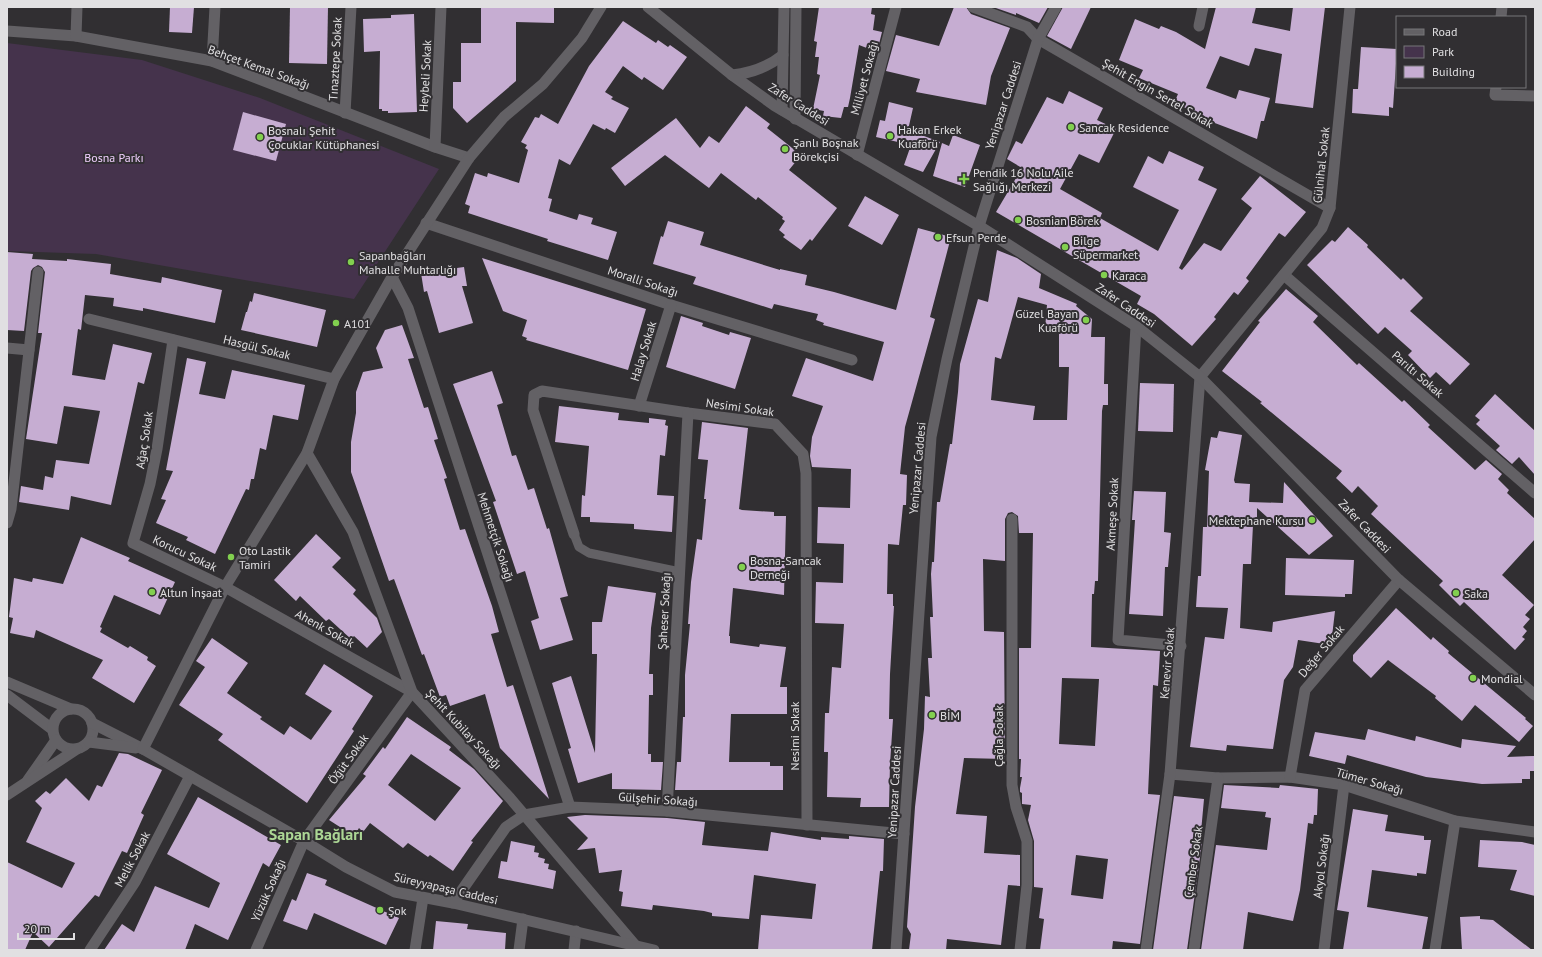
<svg xmlns="http://www.w3.org/2000/svg" width="1542" height="957" viewBox="0 0 1542 957" font-family="'PT Sans',sans-serif">
<style>
.green{fill:#45334c}
.building{fill:#c6add2;fill-rule:evenodd}
.lines{fill:none;stroke-linecap:round;stroke-linejoin:round}
.service{stroke:#636165;stroke-width:9}
.minor{stroke:#636165;stroke-width:11}
.tertiary{stroke:#636165;stroke-width:11}
.poi-dot{fill:#82d04f;stroke:#312f32;stroke-width:1.5}
.labels{text-anchor:middle;dominant-baseline:central;stroke-width:4;stroke-linejoin:round;paint-order:stroke}
.street-label{font-size:12px;fill:#e1e0e2;stroke:#312f32}
.poi-label{font-size:12px;fill:#e1e0e2;stroke:#312f32;text-anchor:start}
.park-label{font-size:12px;fill:#eecefc;stroke:#312f32}
.district-label{font-size:16px;font-weight:bold;fill:#acd795;stroke:#312f32}
</style>
<rect width="100%" height="100%" fill="#312f32"/>
<polygon class="green" points="7,43 142,60 260,98 439,169 354,299 96,254 7,251"/>
<g class="building">
<polygon points="170,7 194,7 192,33 169,32"/>
<polygon points="290,7 328,7 327,64 289,63"/>
<polygon points="481,7 554,7 554,23 516,22 516,81 467,123 453,108 453,82 461,82 461,43 481,43"/>
<polygon points="819,7 872,7 871,14 875,15 873,30 882,32 877,52 859,45 850,98 848,107 844,107 841,118 823,116 824,111 813,109 820,75 817,74 819,57 815,57 817,42 814,41"/>
<polygon points="954,7 966,7 971,14 1010,28 991,76 986,105 916,92 920,79 886,71 896,35 939,46"/>
<polygon points="993,7 1048,7 1039,23 1016,13 1016,15"/>
<polygon points="1063,7 1091,7 1071,49 1047,36"/>
<polygon points="1216,7 1256,7 1252,23 1290,31 1293,7 1325,7 1313,108 1275,103 1282,54 1255,48 1249,66 1220,56 1206,88 1236,99 1239,90 1270,98 1264,121 1261,121 1257,139 1199,117 1200,114 1174,103 1178,94 1139,78 1143,70 1119,60 1135,19 1159,29 1161,26 1176,32 1205,49"/>
<polygon points="414,14 417,112 388,113 388,111 382,111 382,109 379,109 380,51 364,52 363,19 391,18 391,15"/>
<polygon points="623,21 656,43 658,40 668,47 670,45 687,57 663,90 644,77 642,80 623,66 605,92 613,97 611,99 629,108 615,133 606,128 605,130 593,124 570,165 559,159 548,198 552,199 549,211 577,220 579,214 593,218 591,224 617,232 608,260 547,241 548,239 468,213 470,206 465,204 475,173 487,177 488,173 519,183 528,150 525,148 527,145 521,142 535,117 539,118 541,114 558,124 589,66"/>
<polygon points="1361,47 1397,49 1393,108 1389,107 1389,116 1352,113 1353,89 1358,89"/>
<polygon points="1069,91 1103,108 1097,120 1116,129 1099,163 1079,154 1060,189 1102,213 1100,218 1158,251 1179,210 1133,187 1148,156 1163,164 1169,151 1204,167 1198,180 1217,189 1179,268 1182,270 1204,243 1221,251 1252,208 1241,199 1260,176 1306,212 1285,237 1279,233 1246,278 1249,281 1238,295 1234,292 1214,317 1216,319 1192,346 1154,314 1137,304 1141,296 996,212 1022,168 1007,159 1016,141 1022,144 1047,97 1063,104"/>
<polygon points="889,102 913,108 908,130 940,142 923,172 904,165 911,145 876,137 880,120 885,121"/>
<polygon points="746,106 770,124 767,128 801,155 789,170 837,208 812,241 810,239 801,250 783,237 785,235 779,230 785,221 782,219 783,217 758,197 756,200 721,173 709,188 665,155 625,186 611,168 676,118 700,148 709,136 719,143"/>
<polygon points="243,112 286,124 276,161 233,150"/>
<polygon points="953,135 980,145 965,187 933,176 942,143 949,146"/>
<polygon points="865,196 899,215 882,245 848,226"/>
<polygon points="668,221 704,232 700,245 780,270 780,269 807,275 805,285 834,292 896,310 918,228 951,237 930,317 935,319 905,427 900,474 907,475 906,505 903,505 899,545 888,544 887,594 893,594 893,606 894,606 890,674 889,719 893,719 890,764 889,807 860,807 861,798 827,797 828,752 824,752 825,713 829,713 832,667 841,668 844,624 815,623 816,582 843,583 844,544 817,543 818,507 850,508 851,469 812,467 810,456 812,437 823,406 792,396 806,358 873,381 884,342 823,325 824,323 816,320 818,314 774,304 772,309 693,284 696,277 653,264 661,236 663,237"/>
<polygon points="1348,227 1368,245 1367,247 1401,280 1403,278 1423,298 1410,311 1470,364 1450,385 1436,372 1430,378 1408,355 1412,351 1385,327 1378,334 1307,265 1332,240 1335,242"/>
<path d="M 997,250 L 1017,258 L 1041,274 L 1039,288 L 1077,304 L 1076,306 L 1092,319 L 1091,337 L 1105,337 L 1104,384 L 1108,384 L 1108,405 L 1103,405 L 1102,411 L 1098,581 L 1095,581 L 1094,594 L 1092,594 L 1091,647 L 1160,651 L 1158,686 L 1153,685 L 1148,794 L 1160,795 L 1140,944 L 1113,941 L 1112,950 L 1040,950 L 1044,919 L 1039,918 L 1043,888 L 1034,887 L 1034,841 L 1028,820 L 1031,805 L 1022,804 L 1022,793 L 1020,792 L 1020,788 L 1022,777 L 1020,777 L 1021,759 L 1019,759 L 1019,648 L 1031,648 L 1033,533 L 1019,533 L 1018,516 L 1012,512 L 1008,513 L 1005,519 L 1005,561 L 983,559 L 984,631 L 1004,632 L 1005,759 L 964,758 L 956,814 L 987,816 L 984,853 L 1020,855 L 1020,886 L 1008,885 L 1001,945 L 947,939 L 946,950 L 909,950 L 911,934 L 907,927 L 915,807 L 924,729 L 925,696 L 930,697 L 928,658 L 932,658 L 930,617 L 933,617 L 931,574 L 932,562 L 934,562 L 937,502 L 940,502 L 950,444 L 952,444 L 958,392 L 960,364 L 978,299 L 988,302 ZM 1018,297 L 1047,305 L 1045,329 L 1059,329 L 1059,367 L 1069,367 L 1067,420 L 1033,420 L 1035,406 L 991,400 L 995,357 L 1001,359 ZM 1062,678 L 1099,679 L 1095,746 L 1059,744 ZM 1076,855 L 1108,859 L 1103,899 L 1071,895 Z"/>
<polygon points="7,252 33,254 32,259 67,261 67,259 111,264 110,274 161,283 162,277 222,290 215,323 143,308 143,311 113,306 114,298 85,295 81,330 78,329 72,375 105,380 113,344 152,353 144,384 138,382 111,505 71,496 69,510 19,502 21,486 43,490 45,476 53,478 56,460 89,464 100,411 64,406 57,444 26,439 42,333 38,333 45,272 42,267 38,265 33,268 31,271 24,331 7,330"/>
<polygon points="482,258 646,309 628,370 526,340 527,338 522,336 527,320 503,311"/>
<polygon points="464,267 467,286 462,286 473,323 439,333 427,291 424,292 421,273"/>
<polygon points="1286,289 1318,316 1313,322 1357,365 1359,363 1402,402 1404,400 1430,425 1428,427 1475,470 1486,460 1502,474 1498,479 1509,490 1507,493 1535,519 1535,539 1502,575 1534,605 1525,615 1530,619 1523,627 1527,631 1522,637 1525,639 1515,650 1464,602 1460,606 1439,585 1443,581 1371,514 1378,506 1358,486 1352,493 1336,478 1342,471 1260,403 1262,402 1222,371 1260,322 1258,321"/>
<polygon points="254,293 326,310 317,347 241,330 246,312 247,312 250,301 252,302"/>
<polygon points="681,316 703,323 702,326 729,335 730,332 751,338 735,389 666,367"/>
<polygon points="402,325 414,358 408,359 424,408 428,407 438,439 434,440 447,478 444,479 460,530 465,529 492,606 499,632 491,634 507,687 513,685 549,799 500,748 485,694 450,706 446,695 440,697 424,654 422,655 394,579 389,581 351,472 351,442 356,413 356,392 363,372 383,368 376,348 385,330"/>
<polygon points="187,358 206,362 199,394 225,399 232,370 305,385 298,420 273,415 266,450 260,448 254,479 251,479 249,490 246,489 215,554 186,540 188,537 156,523 166,500 161,499 173,471 166,470"/>
<polygon points="492,371 503,403 497,405 512,456 516,455 528,490 534,488 547,529 549,528 568,596 560,598 573,640 540,650 531,621 539,618 525,571 517,574 493,502 496,501 453,384"/>
<polygon points="1140,383 1174,384 1173,432 1138,431"/>
<polygon points="1495,394 1535,431 1535,475 1519,457 1512,464 1496,450 1500,446 1476,424 1480,420 1475,416"/>
<polygon points="559,406 619,413 618,420 649,423 649,418 666,420 665,425 668,426 665,456 660,455 657,495 674,496 672,532 634,529 634,524 590,522 590,517 581,517 582,495 585,496 589,446 555,442"/>
<polygon points="702,422 748,428 739,509 742,510 774,512 774,516 786,516 784,595 733,588 729,636 730,636 730,643 759,647 760,644 786,647 780,687 787,687 787,714 731,714 729,762 770,762 770,766 783,766 783,790 675,790 677,762 681,762 683,717 685,717 685,675 690,624 688,624 691,582 697,539 702,540 706,499 704,499 708,460 698,459"/>
<polygon points="1219,431 1242,435 1234,480 1235,483 1250,484 1249,502 1283,503 1284,482 1333,536 1309,555 1257,508 1257,525 1253,525 1251,564 1243,564 1240,628 1272,632 1273,622 1335,611 1331,645 1298,640 1293,667 1284,680 1273,749 1227,745 1226,751 1190,747 1205,637 1224,639 1228,608 1196,607 1198,576 1201,576 1203,527 1207,527 1209,471 1205,470 1211,437 1217,438"/>
<polygon points="1134,491 1166,492 1164,532 1171,533 1168,567 1165,567 1163,616 1129,614 1135,520 1132,520"/>
<polygon points="316,534 341,558 332,567 356,590 353,594 377,618 382,632 367,648 354,636 351,639 329,619 326,621 300,596 296,601 274,580"/>
<polygon points="81,537 130,558 128,561 175,582 160,615 114,595 100,627 102,628 100,632 128,648 130,646 148,657 147,660 156,666 134,703 92,678 103,660 36,630 34,638 10,633 13,618 9,617 14,578 32,582 33,578 63,584"/>
<polygon points="1286,558 1354,560 1352,594 1345,594 1345,597 1285,595"/>
<polygon points="608,586 656,593 651,628 649,674 653,674 653,695 649,695 648,754 651,754 651,762 663,762 661,790 612,789 612,773 578,783 568,749 571,748 552,683 571,676 595,753 597,654 592,654 592,622 602,622"/>
<polygon points="1396,608 1431,640 1433,637 1449,651 1448,653 1526,718 1525,719 1533,726 1519,742 1475,705 1462,721 1435,698 1436,696 1388,660 1371,678 1353,661 1353,655"/>
<polygon points="212,638 248,663 227,693 262,717 260,719 284,735 290,726 311,740 332,711 305,694 324,664 373,696 352,729 354,731 307,803 218,740 223,734 179,705 205,667 196,661"/>
<path d="M 407,717 L 451,747 L 449,750 L 474,769 L 503,801 L 471,841 L 473,842 L 453,871 L 430,855 L 428,857 L 408,843 L 403,848 L 370,823 L 363,832 L 359,828 L 354,836 L 329,820 L 366,776 L 363,774 L 383,747 L 385,749 ZM 411,754 L 461,788 L 435,821 L 388,785 Z"/>
<polygon points="1368,729 1415,741 1416,736 1461,748 1462,739 1516,746 1507,757 1534,756 1534,771 1530,771 1530,779 1522,779 1522,783 1482,784 1426,777 1347,755 1345,764 1309,756 1315,732 1365,740"/>
<polygon points="119,753 128,754 162,770 141,813 144,815 127,853 122,851 99,897 95,895 49,947 33,932 25,950 7,950 7,862 62,888 75,863 26,842 42,808 35,801 46,791 50,794 66,778 89,801 97,785 102,787"/>
<polygon points="1224,785 1279,788 1280,785 1318,789 1317,815 1314,815 1313,824 1308,823 1300,890 1293,921 1248,912 1243,950 1201,950 1216,845 1267,850 1271,818 1265,817 1266,812 1221,808"/>
<polygon points="1174,796 1204,799 1200,843 1202,843 1187,950 1153,950"/>
<polygon points="198,797 281,845 269,867 263,863 228,940 195,924 185,950 104,950 122,924 134,932 155,886 209,908 220,883 167,854"/>
<polygon points="1353,809 1388,815 1385,831 1424,836 1424,840 1431,840 1426,874 1417,873 1417,876 1372,870 1367,907 1428,917 1422,950 1343,950 1349,912 1337,910"/>
<polygon points="585,815 667,818 705,822 702,845 768,851 771,832 821,840 821,837 849,839 849,836 884,839 883,871 880,871 872,950 758,950 761,915 812,919 816,884 754,875 749,919 712,916 712,913 704,911 653,905 652,910 621,906 623,892 619,891 622,870 599,873 595,848 577,850 588,838 567,817"/>
<polygon points="1480,840 1522,842 1535,845 1535,896 1510,890 1517,870 1478,867"/>
<polygon points="511,841 535,846 534,852 539,853 538,857 545,859 544,863 549,864 548,869 556,871 553,889 498,878 501,861 507,862"/>
<polygon points="307,873 327,880 325,885 399,918 386,945 314,913 307,930 283,921 292,899 296,901"/>
<polygon points="1480,916 1480,919 1493,920 1532,950 1462,950 1460,917"/>
<polygon points="436,921 468,924 467,929 506,933 505,950 433,950"/>
</g>
<g class="lines">
<polyline class="service" points="574,534 579,547 589,553 680,572"/>
<g class="minor">
<polyline points="973,7 1027,27 1038,39 1330,208"/>
<polyline points="1501,17 1502,7"/>
<polyline points="1199,26 1203,7"/>
<polyline points="7,31 76,36 212,61 435,147 469,158"/>
<polyline points="76,36 77,7"/>
<polyline points="212,61 215,7"/>
<path d="M 732,75 C 751,73 768,67 783,55"/>
<polyline points="1496,87 1495,95 1535,96"/>
<polyline points="782,110 784,7"/>
<polyline points="345,113 351,7"/>
<polyline points="795,119 796,7"/>
<polyline points="435,147 441,7"/>
<polyline points="857,155 896,7"/>
<polyline points="426,223 671,305 852,360"/>
<polyline points="1284,275 1535,493"/>
<polyline points="392,277 408,308 570,807"/>
<polyline points="89,319 334,379"/>
<polyline points="1136,326 1118,640 1181,646"/>
<polyline points="173,340 157,449 150,484 133,543 225,587 412,692 304,841 256,950"/>
<polyline points="7,348 29,350"/>
<polyline points="639,406 671,305"/>
<polyline points="307,453 353,532 412,692 510,798 635,945"/>
<polyline points="1012,519 1012,785 1016,807 1027,841 1027,885 1020,950"/>
<polyline points="7,523 11,509 38,272"/>
<polyline points="574,534 533,410 534,395 542,391 688,413 775,424 803,454 806,473 807,825"/>
<polyline points="1170,774 1218,778 1290,777 1344,785 1455,821 1535,832"/>
<polyline points="1290,777 1305,690 1399,580"/>
<polyline points="667,811 688,413"/>
<polyline points="453,903 506,827 524,815 570,807 667,811 904,834"/>
<polyline points="90,950 135,882 190,776"/>
<polyline points="415,950 423,898"/>
<polyline points="519,950 523,919"/>
<polyline points="574,950 576,931"/>
<polyline points="896,950 931,437 947,359 979,226 1038,39 1056,7"/>
<polyline points="1146,950 1170,774 1200,377 1322,228 1330,208 1350,7"/>
<polyline points="1194,950 1218,778"/>
<polyline points="1324,950 1344,785"/>
<polyline points="1435,950 1455,821"/>
</g>
<g class="tertiary">
<polyline points="648,7 732,75 775,106 979,226 1136,326 1200,377 1399,580 1535,695"/>
<polyline points="7,682 71,709"/>
<polyline points="7,695 52,729"/>
<circle cx="73" cy="729" r="20"/>
<polyline points="92,723 143,749 304,841 346,867 395,892 453,903 654,950"/>
<polyline points="89,742 136,748"/>
<polyline points="143,749 225,587 307,453 334,379 392,277 469,158 504,117 543,84 582,38 601,7"/>
<polyline points="28,780 56,740"/>
<polyline points="7,795 77,749"/>
</g>
</g>
<g class="poi-dot">
<circle cx="1071" cy="127" r="4"/>
<circle cx="890" cy="136" r="4"/>
<circle cx="260" cy="137" r="4"/>
<circle cx="785" cy="149" r="4"/>
<path d="M962 173h4v4h4v4h-4v4h-4v-4h-4v-4h4z"/>
<circle cx="1018" cy="220" r="4"/>
<circle cx="938" cy="237" r="4"/>
<circle cx="1065" cy="247" r="4"/>
<circle cx="351" cy="262" r="4"/>
<circle cx="1104" cy="275" r="4"/>
<circle cx="1086" cy="320" r="4"/>
<circle cx="336" cy="323" r="4"/>
<circle cx="1312" cy="520" r="4"/>
<circle cx="231" cy="557" r="4"/>
<circle cx="742" cy="567" r="4"/>
<circle cx="152" cy="592" r="4"/>
<circle cx="1456" cy="593" r="4"/>
<circle cx="1473" cy="678" r="4"/>
<circle cx="932" cy="715" r="4"/>
<circle cx="380" cy="910" r="4"/>
</g>
<g class="labels">
<g class="street-label">
<text transform="translate(335 59) rotate(-87)">Tınaztepe Sokak</text>
<text transform="translate(259 67) rotate(20)">Behçet Kemal Sokağı</text>
<text transform="translate(425 76) rotate(-87)">Heybeli Sokak</text>
<text transform="translate(864 78) rotate(-75)">Milliyet Sokağı</text>
<text transform="translate(1158 93) rotate(30)">Şehit Engin Sertel Sokak</text>
<text transform="translate(799 104) rotate(32)">Zafer Caddesi</text>
<text transform="translate(1003 105) rotate(-72)">Yenipazar Caddesi</text>
<text transform="translate(1321 165) rotate(-84)">Gülnihal Sokak</text>
<text transform="translate(643 281) rotate(18)">Moralli Sokağı</text>
<text transform="translate(1126 305) rotate(34)">Zafer Caddesi</text>
<text transform="translate(257 347) rotate(14)">Hasgül Sokak</text>
<text transform="translate(643 351) rotate(-73)">Halay Sokak</text>
<text transform="translate(1418 374) rotate(41)">Parıltı Sokak</text>
<text transform="translate(740 407) rotate(8)">Nesimi Sokak</text>
<text transform="translate(144 440) rotate(-81)">Ağaç Sokak</text>
<text transform="translate(917 468) rotate(-85)">Yenipazar Caddesi</text>
<text transform="translate(1112 514) rotate(-87)">Akmeşe Sokak</text>
<text transform="translate(1365 526) rotate(46)">Zafer Caddesi</text>
<text transform="translate(496 537) rotate(72)">Mehmetçik Sokağı</text>
<text transform="translate(185 553) rotate(25)">Korucu Sokak</text>
<text transform="translate(664 611) rotate(-87)">Şaheser Sokağı</text>
<text transform="translate(325 628) rotate(29)">Ahenk Sokak</text>
<text transform="translate(1321 651) rotate(-50)">Değer Sokak</text>
<text transform="translate(1167 663) rotate(-85)">Kenevir Sokak</text>
<text transform="translate(464 729) rotate(47)">Şehit Kubilay Sokağı</text>
<text transform="translate(794 736) rotate(-90)">Nesimi Sokak</text>
<text transform="translate(998 736) rotate(-90)">Çağla Sokak</text>
<text transform="translate(348 759) rotate(-54)">Öğüt Sokak</text>
<text transform="translate(1370 781) rotate(16)">Tümer Sokağı</text>
<text transform="translate(894 792) rotate(-87)">Yenipazar Caddesi</text>
<text transform="translate(658 799) rotate(4)">Gülşehir Sokağı</text>
<text transform="translate(132 859) rotate(-62)">Melik Sokak</text>
<text transform="translate(1193 862) rotate(-82)">Çember Sokak</text>
<text transform="translate(1321 866) rotate(-83)">Akyol Sokağı</text>
<text transform="translate(446 888) rotate(13)">Süreyyapaşa Caddesi</text>
<text transform="translate(268 890) rotate(-66)">Yüzük Sokağı</text>
</g>
<g class="poi-label">
<text x="1079" y="127">Sancak Residence</text>
<text x="898" y="129">Hakan Erkek<tspan x="898" dy="14">Kuaförü</tspan></text>
<text x="268" y="130">Bosnalı Şehit<tspan x="268" dy="14">Çocuklar Kütüphanesi</tspan></text>
<text x="793" y="142">Şanlı Boşnak<tspan x="793" dy="14">Börekçisi</tspan></text>
<text x="973" y="172">Pendik 16 Nolu Aile<tspan x="973" dy="14">Sağlığı Merkezi</tspan></text>
<text x="1026" y="220">Bosnian Börek</text>
<text x="946" y="237">Efsun Perde</text>
<text x="1073" y="240">Bilge<tspan x="1073" dy="14">Süpermarket</tspan></text>
<text x="359" y="255">Sapanbağları<tspan x="359" dy="14">Mahalle Muhtarlığı</tspan></text>
<text x="1112" y="275">Karaca</text>
<text x="1078" y="313" text-anchor="end">Güzel Bayan<tspan x="1078" dy="14">Kuaförü</tspan></text>
<text x="344" y="323">A101</text>
<text x="1304" y="520" text-anchor="end">Mektephane Kursu</text>
<text x="239" y="550">Oto Lastik<tspan x="239" dy="14">Tamiri</tspan></text>
<text x="750" y="560">Bosna-Sancak<tspan x="750" dy="14">Derneği</tspan></text>
<text x="160" y="592">Altun İnşaat</text>
<text x="1464" y="593">Saka</text>
<text x="1481" y="678">Mondial</text>
<text x="940" y="715">BİM</text>
<text x="388" y="910">Şok</text>
</g>
<g class="park-label">
<text x="114" y="157">Bosna Parkı</text>
</g>
<g class="district-label">
<text x="316" y="834">Sapan Bağları</text>
</g>
</g>
<rect width="1542" height="957" fill="none" stroke="#e1e0e2" stroke-width="16"/>
<rect x="1396" y="16" width="130" height="72" fill="#312f32" stroke="#777678"/>
<rect x="1404" y="29" width="20" height="6" fill="#636165" stroke="#777678"/>
<text x="1432" y="36" font-size="12" fill="#e1e0e2">Road</text>
<rect x="1404" y="46" width="20" height="12" fill="#45334c" stroke="#777678"/>
<text x="1432" y="56" font-size="12" fill="#e1e0e2">Park</text>
<rect x="1404" y="66" width="20" height="12" fill="#c6add2" stroke="#777678"/>
<text x="1432" y="76" font-size="12" fill="#e1e0e2">Building</text>
<path d="M18 933v6h56v-6" fill="none" stroke="#e1e0e2" stroke-width="2"/>
<text x="24" y="933" font-size="12" fill="#e1e0e2" stroke="#312f32" stroke-width="3" paint-order="stroke">20 m</text>
</svg>
